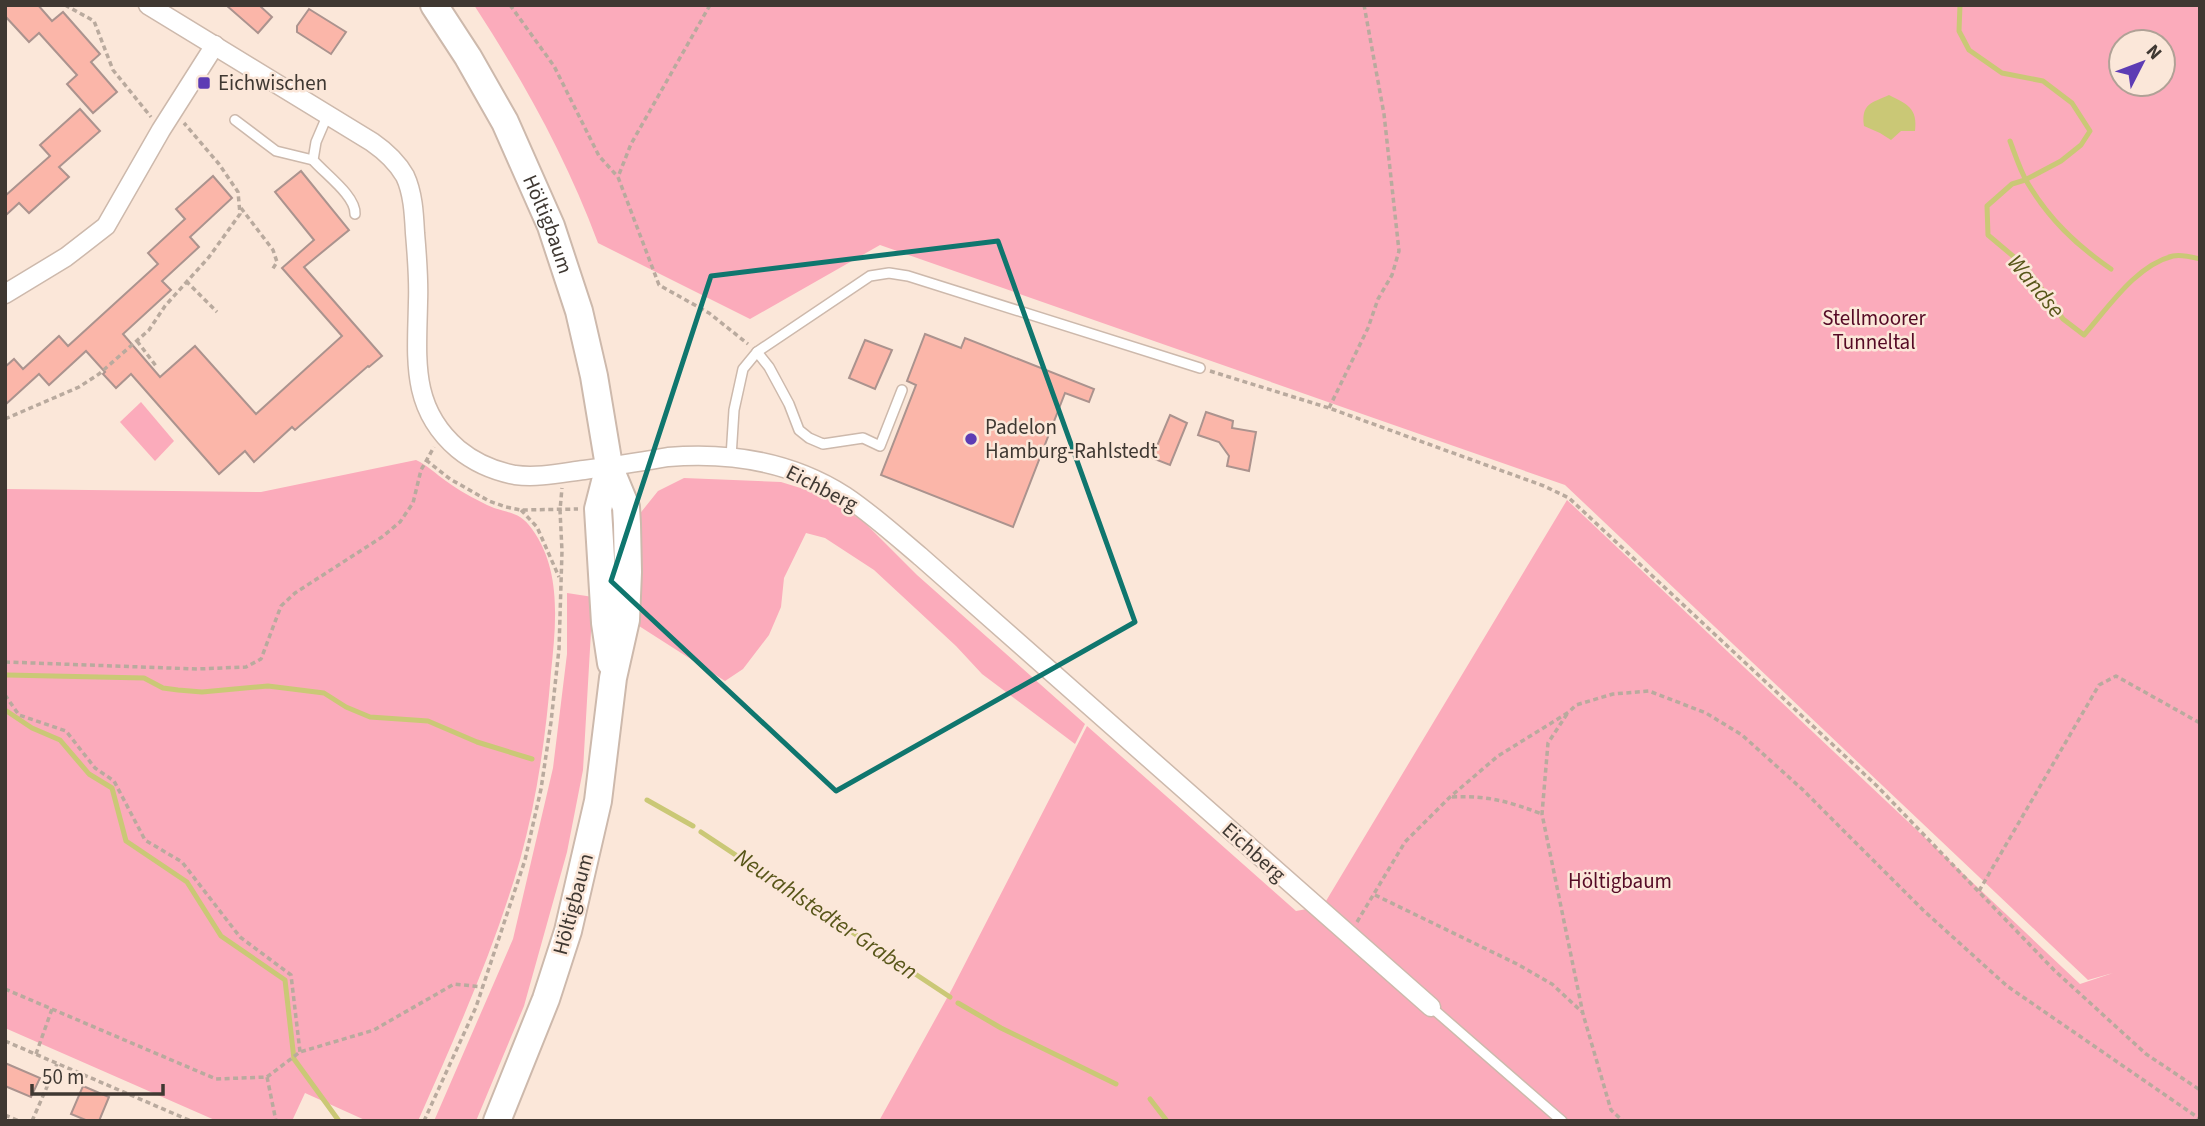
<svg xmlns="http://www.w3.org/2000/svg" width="2205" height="1126" viewBox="0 0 2205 1126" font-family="'Source Sans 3',sans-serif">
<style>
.green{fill:#fbabbb;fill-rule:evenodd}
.water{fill:#cac876}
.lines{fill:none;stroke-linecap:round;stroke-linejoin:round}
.stream{stroke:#cac876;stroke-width:5}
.building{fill:#fbb6a9;stroke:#ab938e;stroke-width:2}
.lane-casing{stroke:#cdb9ac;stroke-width:12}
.street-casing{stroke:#cdb9ac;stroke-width:21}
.secondary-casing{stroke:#cdb9ac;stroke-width:30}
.path{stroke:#b9aa9e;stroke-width:3.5;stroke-dasharray:5 3.5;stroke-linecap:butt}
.lane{stroke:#fff;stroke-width:9}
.street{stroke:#fff;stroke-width:18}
.secondary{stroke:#fff;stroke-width:26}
.marked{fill:none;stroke:#0f766e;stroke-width:5;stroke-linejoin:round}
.poi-dot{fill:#5d3cb4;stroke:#fbe7d9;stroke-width:2.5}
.labels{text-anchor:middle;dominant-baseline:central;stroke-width:5;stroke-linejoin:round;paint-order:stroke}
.poi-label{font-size:21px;fill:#3f3832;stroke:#fbe7d9;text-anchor:start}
.street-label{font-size:21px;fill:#3f3832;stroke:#fbe7d9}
.park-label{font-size:21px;fill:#550a25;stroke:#fbe7d9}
.water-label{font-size:23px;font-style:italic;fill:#585619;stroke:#fbe7d9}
</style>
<rect width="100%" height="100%" fill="#fbe7d9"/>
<g class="green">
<path d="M 474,5 L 2200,5 L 2200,1121 L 879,1121 L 952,989 L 1087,726 L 1296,911 L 1323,906 L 1567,500 L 2080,984 L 2113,973 L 2088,980 L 1565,485 L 880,245 L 750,319 L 598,243 C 566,157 524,82 474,5 ZM 2121,42 L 2163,42 L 2163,84 L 2121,84 Z"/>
<polygon points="141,402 174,441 155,461 120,422"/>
<path d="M 416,460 C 427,465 436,474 446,481 C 458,490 473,498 487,505 C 506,514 519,510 532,529 C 562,570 556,624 551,672 C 546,735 537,799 520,860 C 494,950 456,1035 418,1121 L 367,1121 L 305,1093 L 292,1121 L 217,1121 L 5,1028 L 5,489 L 261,492 Z"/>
<polygon points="684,478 781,482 820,494 863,521 917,575 1085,724 1075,744 982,674 956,646 874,570 825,538 806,533 784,578 781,607 769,635 743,669 725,681 639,626 638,516 658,491"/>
<polygon points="567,593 593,597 583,770 567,852 524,1006 476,1121 434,1121 513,939 553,768 567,654"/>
</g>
<path class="water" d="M 1889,95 C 1907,104 1918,108 1915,131 L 1901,131 L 1891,140 L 1880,133 L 1864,126 C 1861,104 1871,103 1889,95 Z"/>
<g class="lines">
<g class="stream">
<path d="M 1960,5 L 1959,31 L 1969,50 L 2002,73 L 2043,81 L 2072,103 L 2090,131 L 2081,145 L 2061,161 L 2025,180 L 2012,184 L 1987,206 L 1988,235 L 2026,267 L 2063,319 L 2084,335 C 2108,308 2136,265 2173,256 C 2181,254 2192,257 2200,259"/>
<path d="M 2010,141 C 2015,154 2020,170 2027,182 C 2049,219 2076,245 2111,269"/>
<polyline points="7,675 144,678 163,688 178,690 202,692 268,686 324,693 346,707 370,717 428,721 477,742 532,759"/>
<polyline points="5,710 32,728 60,740 89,774 112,788 126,841 187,882 221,936 285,980 294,1059 339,1121"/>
<polyline points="647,800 693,826"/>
<polyline points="701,832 950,997"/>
<polyline points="958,1003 1001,1028 1116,1084"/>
<polyline points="1150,1099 1167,1121"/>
</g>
</g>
<g class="building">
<polygon points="5,5 38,5 52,21 63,12 100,54 91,62 117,92 93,113 67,84 77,75 39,33 29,42 5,16"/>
<polygon points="226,5 259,5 272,17 258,33"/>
<polygon points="309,9 346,32 331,54 297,32 297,26"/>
<polygon points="80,109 100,131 59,167 69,177 29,213 19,203 5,216 5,196 50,156 40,145"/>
<polygon points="301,171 349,230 304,267 382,356 369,367 368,366 295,430 292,427 254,462 245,451 219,474 131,374 116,388 103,374 105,372 86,351 49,385 39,374 5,405 5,367 14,359 23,369 59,336 68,346 158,264 148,253 185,219 176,209 213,176 232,198 190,237 199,247 162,281 171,290 123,334 160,377 195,346 256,414 342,336 282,268 314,240 275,192"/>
<polygon points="925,334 961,348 965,338 1094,389 1089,402 1065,393 1013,527 881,475 916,385 907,381"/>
<polygon points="865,340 892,350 875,389 849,378"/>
<polygon points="1206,412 1233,421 1232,428 1256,432 1249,471 1227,466 1229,456 1219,442 1198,435"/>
<polygon points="1170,415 1187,423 1170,465 1152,458"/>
<polygon points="5,1063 40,1078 31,1097 5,1086"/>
<polygon points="83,1086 109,1097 99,1121 88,1121 71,1114"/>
</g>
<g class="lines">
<g class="lane-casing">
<g id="lane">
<path d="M 328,114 L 316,142 L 313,160 C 325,174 356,196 355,214"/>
<polyline points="235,120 276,151 313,160"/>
<polyline points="757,352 769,367 789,404 799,430 809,438 823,444 863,438 880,446 902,390"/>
<polyline points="731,457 734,410 743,369 757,352 870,276 889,273 908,276 1200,368"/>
<polyline points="1431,1007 1562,1121"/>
</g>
</g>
<g class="street-casing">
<g id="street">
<path d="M 148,5 L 372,142 C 385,151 397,162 405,176 C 413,193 414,214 415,233 C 417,256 419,279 418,302 C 417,359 410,408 458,449 C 475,463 494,471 515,475 C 538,478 561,473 584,470 C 612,466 640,462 668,457 C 730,452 792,462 845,496 C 872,514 896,536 921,557 L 1431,1007"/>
<polyline points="5,294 66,257 106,226 161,130 215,45"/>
</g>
</g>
<g class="secondary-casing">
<g id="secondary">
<path id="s1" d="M 434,5 L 468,57 L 505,122 L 551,226 L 579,311 L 594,376 L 609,466 L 626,507 L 627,524 L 628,572 L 626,620 L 613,678 L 598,801 L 568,931 L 546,999 L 497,1121"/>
<polyline points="609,466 598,509 605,623 611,663"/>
</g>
</g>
<g class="path">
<polyline points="65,5 94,21 113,70 151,117"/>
<polyline points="510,5 554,66 599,156 618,177"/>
<polyline points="710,5 631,144 618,177 659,285 709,313 748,344"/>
<polyline points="241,208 273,250 277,262 272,270"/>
<polyline points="186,281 217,312"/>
<polyline points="137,341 156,366"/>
<polyline points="1210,371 1329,408 1544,486 1569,498 1877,786 2054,970 2146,1054 2200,1090"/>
<polyline points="1329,408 1368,328 1378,299 1392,275 1399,251 1384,114 1364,5"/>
<polyline points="5,419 79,387 99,374 149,330 165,306 209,257 240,214 238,192 219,164 184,123"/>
<polyline points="426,460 450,479 489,501 506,507 521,510 578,509"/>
<polyline points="521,510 537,527 559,577"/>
<polyline points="5,662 197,669 246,667 261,659 281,606 295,593 382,537 400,522 413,503 421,470 434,447"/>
<polyline points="5,695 19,715 66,731 95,768 114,781 145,840 182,862 240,937 291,975 300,1052"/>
<polyline points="1567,714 1548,743 1542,814 1583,1014 1611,1110 1623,1121"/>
<path d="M 1452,797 C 1487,795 1510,802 1542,814"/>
<polyline points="1979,891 2099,685 2116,676 2200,723"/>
<polyline points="1375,895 1517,964 1552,984 1582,1012"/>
<polyline points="1357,922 1405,842 1450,797 1498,756 1569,712 1576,705 1613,694 1649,691 1706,713 1742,735 1802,789 1923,910 2007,986 2200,1119"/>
<polyline points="5,989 216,1079 267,1077 276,1121"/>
<polyline points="5,1041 191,1121"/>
<polyline points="36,1054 52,1009"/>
<polyline points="267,1077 300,1052 374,1030 454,984 482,987"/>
<polyline points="5,1115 19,1121"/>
<polyline points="32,1121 57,1064"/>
<polyline points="424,1121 476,1007 525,860 541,789 551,722 559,649 562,551 560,510 562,488"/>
</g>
<use href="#lane" class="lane"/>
<use href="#street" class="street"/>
<use href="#secondary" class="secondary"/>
</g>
<path class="marked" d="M 998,241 L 1135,622 L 836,791 L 611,581 L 711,276 Z"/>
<g class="poi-dot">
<rect x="197" y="76" width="14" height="14" rx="3.5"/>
<circle cx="971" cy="439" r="7"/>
</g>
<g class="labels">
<g class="poi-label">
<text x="218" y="83">Eichwischen</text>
<text x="985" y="427">Padelon<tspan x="985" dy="24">Hamburg-Rahlstedt</tspan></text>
</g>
<g class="street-label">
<text stroke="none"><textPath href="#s1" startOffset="248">Höltigbaum</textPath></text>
<text transform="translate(822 488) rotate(27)">Eichberg</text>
<text transform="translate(1254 852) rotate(42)">Eichberg</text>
<text transform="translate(573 904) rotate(-75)">Höltigbaum</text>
</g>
<g class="park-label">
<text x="1874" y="318">Stellmoorer<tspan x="1874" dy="24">Tunneltal</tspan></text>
<text x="1620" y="881">Höltigbaum</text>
</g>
<g class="water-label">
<text transform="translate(2036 286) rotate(50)">Wandse</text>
<text transform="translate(826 914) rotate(34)">Neurahlstedter Graben</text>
</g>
</g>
<rect width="2205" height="1126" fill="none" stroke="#3f3832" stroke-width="14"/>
<g transform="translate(2142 63) rotate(48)"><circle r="33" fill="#fbe7d9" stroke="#b0a196" stroke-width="2"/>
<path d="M0-5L12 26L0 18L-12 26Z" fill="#5d3cb4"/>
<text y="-10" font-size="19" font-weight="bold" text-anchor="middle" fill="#3f3832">N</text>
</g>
<path d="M32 1084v10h131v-10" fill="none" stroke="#3f3832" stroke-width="3.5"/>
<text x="42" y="1084" font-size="21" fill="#3f3832" stroke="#fbe7d9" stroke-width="5" paint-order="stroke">50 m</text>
</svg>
